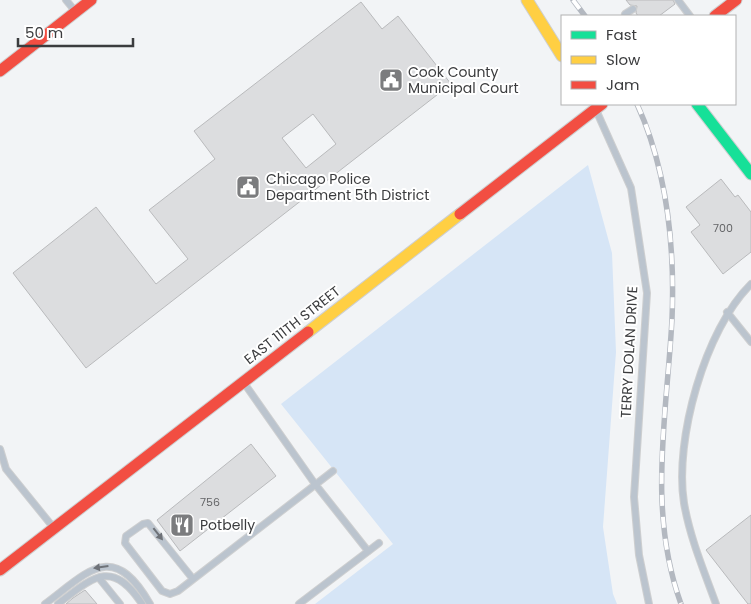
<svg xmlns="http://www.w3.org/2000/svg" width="751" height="604" viewBox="0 0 751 604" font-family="Poppins,sans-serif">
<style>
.green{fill:#d6e5f6}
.building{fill:#dcdddf;stroke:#b9babc;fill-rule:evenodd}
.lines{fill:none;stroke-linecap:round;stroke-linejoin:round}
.lane-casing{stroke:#cecfd0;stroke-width:8}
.fast-casing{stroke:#cecfd0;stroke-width:13}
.slow-casing{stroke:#cecfd0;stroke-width:13}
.jam-casing{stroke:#cecfd0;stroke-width:13}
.lane{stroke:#bbc4ce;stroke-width:6}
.fast{stroke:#16e098;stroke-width:11}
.slow{stroke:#ffcf43;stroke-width:11}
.jam{stroke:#f24e42;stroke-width:11}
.rail-casing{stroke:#b3b8c0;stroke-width:5.5}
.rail{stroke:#fff;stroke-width:4;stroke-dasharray:11;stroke-linecap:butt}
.oneway{fill:#6e7278}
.labels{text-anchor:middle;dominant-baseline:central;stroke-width:4;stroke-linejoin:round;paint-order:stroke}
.number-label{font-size:11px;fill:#646567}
.poi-label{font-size:14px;fill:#3b3c3e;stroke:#fff;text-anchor:start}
.street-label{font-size:14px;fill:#3b3c3e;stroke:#fff}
</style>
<rect width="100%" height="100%" fill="#f2f4f6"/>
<polygon class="green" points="588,165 612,253 616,352 603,527 613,594 617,604 315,604 393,544 281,404"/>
<g class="building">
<polygon points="626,0 673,0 675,4 659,16 638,16 636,13 637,6 630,5"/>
<path d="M 361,2 L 382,29 L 398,16 L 451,84 L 86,368 L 13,273 L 96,207 L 156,284 L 188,259 L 149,210 L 215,159 L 194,131 ZM 313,114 L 336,144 L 306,168 L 282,138 Z"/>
<polygon points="721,179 735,197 738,195 751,212 751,252 723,274 691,232 700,225 686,207"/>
<polygon points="251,444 276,476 180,551 157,520"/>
<polygon points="751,515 751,604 748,604 706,550"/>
<polygon points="85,590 97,604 66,604 73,598"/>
</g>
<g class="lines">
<g class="lane-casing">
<g id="lane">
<polyline points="66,0 75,11"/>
<polyline points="678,0 690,16"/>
<polyline points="627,16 625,14 633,9"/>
<polyline points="596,110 631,188 647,293 634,497 639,555 649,604"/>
<polyline points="727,312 751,342"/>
<polyline points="244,383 315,484 368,551"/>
<polyline points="0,449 6,469 53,527"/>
<polyline points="99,578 120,604"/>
<polyline points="193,579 148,523 143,524 126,536 125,543 162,591 170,594 178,591 333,471"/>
<path d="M 45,604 C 89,571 113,540 150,604"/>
<path d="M 58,604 C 93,577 112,558 142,604"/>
<polyline points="299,604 379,543"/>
<path d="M 716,604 C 704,571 690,538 684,503 C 674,440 705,329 751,284"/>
</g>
</g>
<g class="fast-casing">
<polyline id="fast" points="697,104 751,174"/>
</g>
<g class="slow-casing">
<g id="slow">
<polyline points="527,0 562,56"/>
<polyline points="308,332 460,214"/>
</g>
</g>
<g class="jam-casing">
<g id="jam">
<polyline points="715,16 736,0"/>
<polyline points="0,71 91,0"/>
<polyline points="460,214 602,104"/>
<polyline points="0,570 308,332"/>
</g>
</g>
<use href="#lane" class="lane"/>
<use href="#fast" class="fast"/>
<use href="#slow" class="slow"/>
<use href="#jam" class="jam"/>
<g class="rail-casing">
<g id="rail">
<polyline points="573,0 585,16"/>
<path d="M 637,104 C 667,170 675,246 672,319 C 667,415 647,510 681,604"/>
</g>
</g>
<use href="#rail" class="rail"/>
</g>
<defs><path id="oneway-solid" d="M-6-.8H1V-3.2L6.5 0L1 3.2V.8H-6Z" transform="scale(1.25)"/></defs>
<g class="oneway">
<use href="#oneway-solid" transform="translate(158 534) rotate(52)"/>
<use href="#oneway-solid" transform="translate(101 567) rotate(172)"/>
</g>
<defs>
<g id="civic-square" transform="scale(1.25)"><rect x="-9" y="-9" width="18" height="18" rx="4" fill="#7b7c7e" stroke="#fff"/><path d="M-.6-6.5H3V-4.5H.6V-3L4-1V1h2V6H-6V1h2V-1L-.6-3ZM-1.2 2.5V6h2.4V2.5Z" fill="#fff"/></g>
<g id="restaurant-square" transform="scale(1.25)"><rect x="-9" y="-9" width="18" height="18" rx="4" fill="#7b7c7e" stroke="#fff"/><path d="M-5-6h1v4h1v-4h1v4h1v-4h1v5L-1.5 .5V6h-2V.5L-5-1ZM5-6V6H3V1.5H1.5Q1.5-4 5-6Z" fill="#fff"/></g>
</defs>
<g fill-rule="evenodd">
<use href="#civic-square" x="391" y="80"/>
<use href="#civic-square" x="248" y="187"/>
<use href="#restaurant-square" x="182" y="525"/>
</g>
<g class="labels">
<g class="number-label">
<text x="723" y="228">700</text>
<text x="210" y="502">756</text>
</g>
<g class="poi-label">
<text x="408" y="72">Cook County<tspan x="408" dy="16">Municipal Court</tspan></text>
<text x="266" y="179">Chicago Police<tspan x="266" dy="16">Department 5th District</tspan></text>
<text x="200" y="525">Potbelly</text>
</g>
<g class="street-label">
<text transform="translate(292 325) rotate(-38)">EAST 111TH STREET</text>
<text transform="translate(629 352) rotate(-87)">TERRY DOLAN DRIVE</text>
</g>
</g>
<rect x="561" y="15" width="175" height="90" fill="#ffffff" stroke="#b1b1b2"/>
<rect x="571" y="31" width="25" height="8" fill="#16e098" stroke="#b1b1b2"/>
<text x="606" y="40" font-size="15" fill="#3b3c3e">Fast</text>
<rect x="571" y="56" width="25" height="8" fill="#ffcf43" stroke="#b1b1b2"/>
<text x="606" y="65" font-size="15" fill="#3b3c3e">Slow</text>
<rect x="571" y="81" width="25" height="8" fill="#f24e42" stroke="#b1b1b2"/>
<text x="606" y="90" font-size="15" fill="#3b3c3e">Jam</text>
<path d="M18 38v8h115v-8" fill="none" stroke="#3b3c3e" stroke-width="2.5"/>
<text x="25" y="38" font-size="15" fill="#3b3c3e" stroke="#ffffff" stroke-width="4" paint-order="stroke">50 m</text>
</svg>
